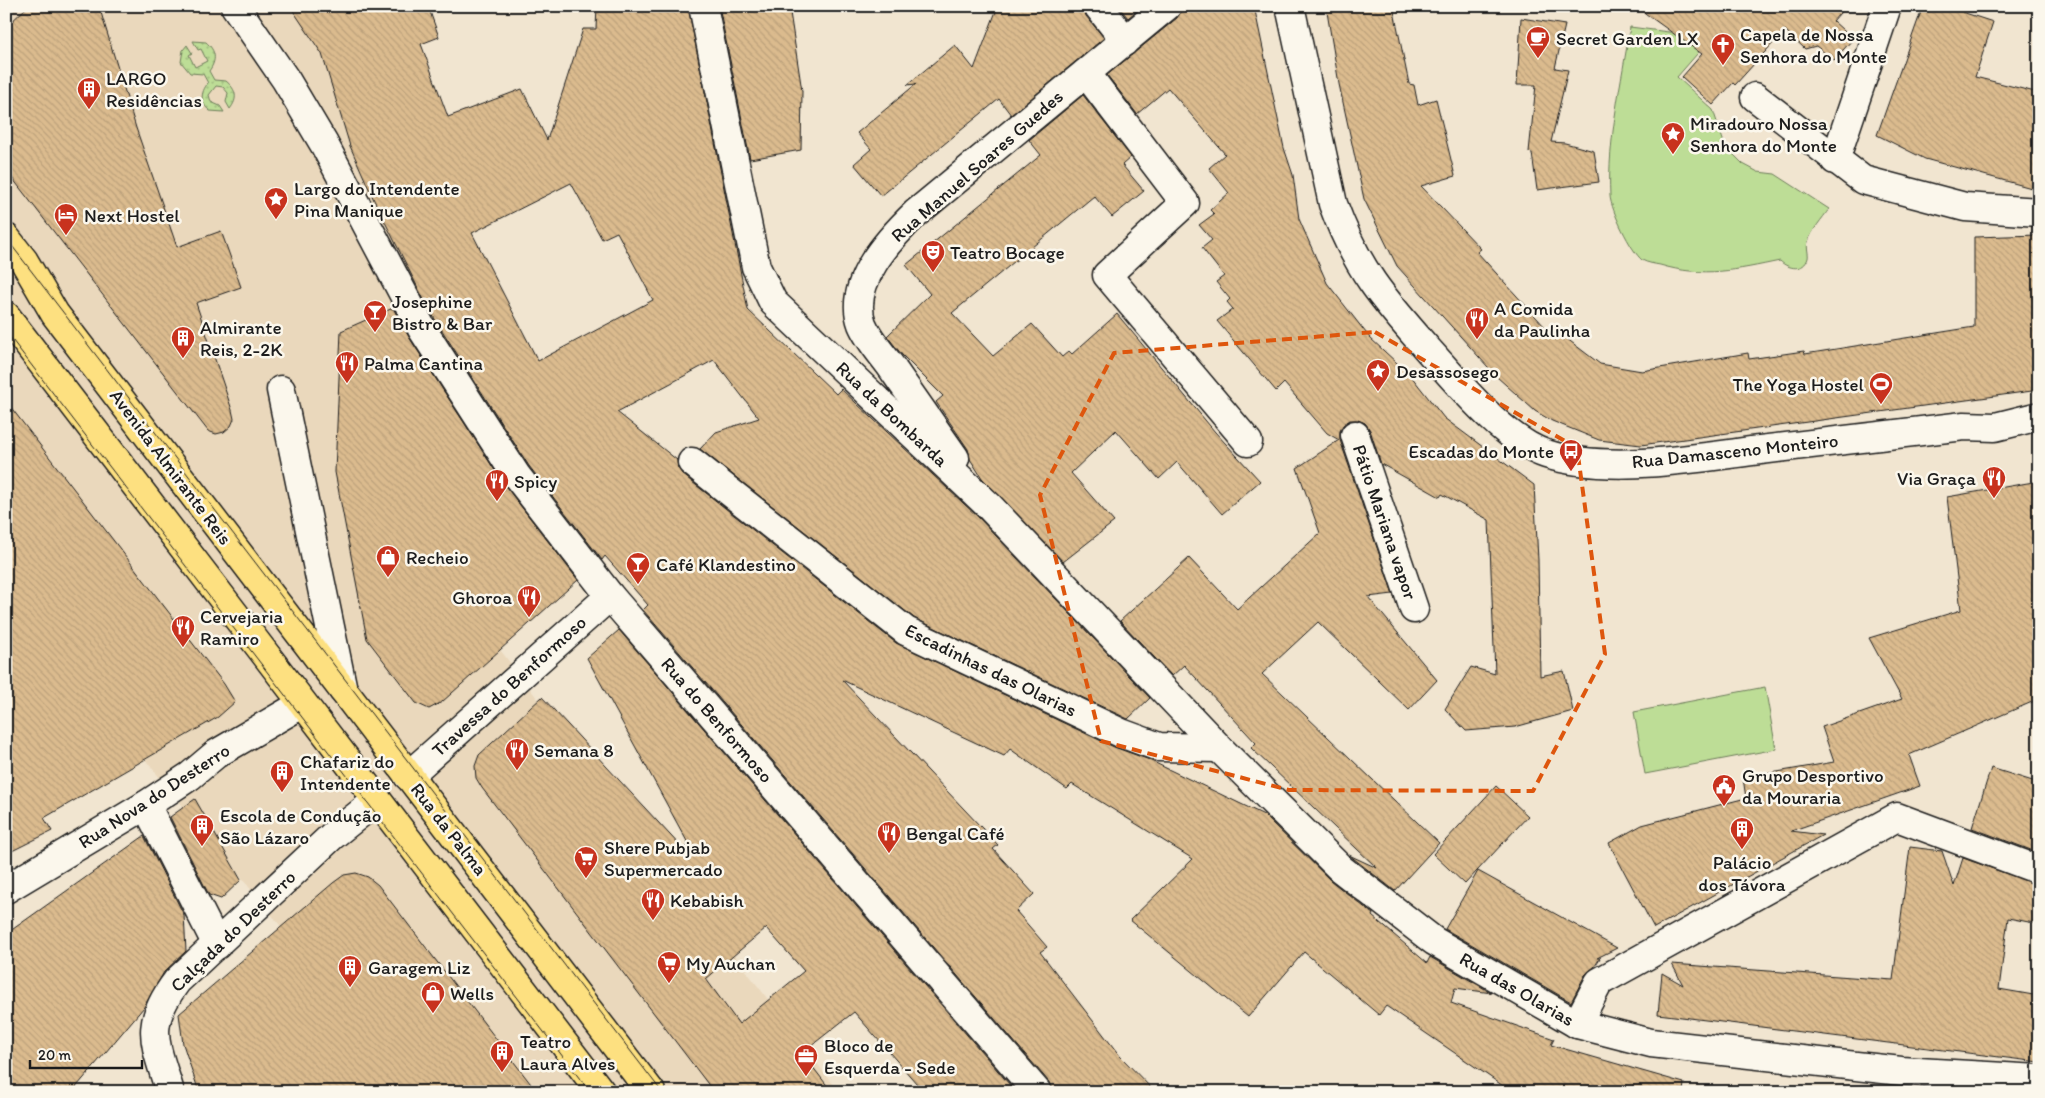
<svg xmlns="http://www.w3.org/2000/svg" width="2045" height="1098" viewBox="0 0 2045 1098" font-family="Itim,sans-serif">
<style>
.built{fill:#ead8bc}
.park{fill:#bddd96;stroke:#6c7c59}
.garden{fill:url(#garden-dots);stroke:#6c7c59}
.building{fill:url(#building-back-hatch);stroke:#1c1c1c;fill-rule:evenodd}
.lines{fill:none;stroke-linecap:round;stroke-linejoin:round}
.street-casing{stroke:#1c1c1c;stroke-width:31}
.primary-casing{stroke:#1c1c1c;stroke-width:31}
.street{stroke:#fbf7ec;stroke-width:28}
.primary{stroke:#fde080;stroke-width:28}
.tram{stroke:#1c1c1c;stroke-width:1}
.marked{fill:none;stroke:#de560d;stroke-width:4;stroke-dasharray:10 6;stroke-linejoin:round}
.labels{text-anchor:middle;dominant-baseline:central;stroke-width:5;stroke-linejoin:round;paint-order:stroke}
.poi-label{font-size:19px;fill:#1c1c1c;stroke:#fbf7ec;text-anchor:start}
.street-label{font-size:19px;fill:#1c1c1c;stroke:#fbf7ec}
</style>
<defs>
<pattern id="garden-dots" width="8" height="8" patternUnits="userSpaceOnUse" patternTransform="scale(1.25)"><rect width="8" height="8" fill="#bddd96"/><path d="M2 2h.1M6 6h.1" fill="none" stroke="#a2bd81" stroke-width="1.8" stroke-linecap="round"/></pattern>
<pattern id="building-back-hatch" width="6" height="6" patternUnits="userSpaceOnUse" patternTransform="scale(1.25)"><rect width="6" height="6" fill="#dbbb8e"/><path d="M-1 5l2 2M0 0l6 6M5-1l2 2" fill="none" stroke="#bba07a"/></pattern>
</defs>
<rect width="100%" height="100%" fill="#f1e5d0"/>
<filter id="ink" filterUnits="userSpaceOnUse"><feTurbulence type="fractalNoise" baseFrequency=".02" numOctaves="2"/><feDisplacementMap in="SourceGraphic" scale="10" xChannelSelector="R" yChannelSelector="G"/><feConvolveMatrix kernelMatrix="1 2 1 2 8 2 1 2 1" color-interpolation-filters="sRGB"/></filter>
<g filter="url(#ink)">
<polygon class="built" points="6,6 349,6 499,360 347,450 839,1092 416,1092 6,589"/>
<g class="park">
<path d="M 1630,27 L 1692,35 L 1704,46 L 1677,77 L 1713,110 L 1725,146 L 1743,164 L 1758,172 L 1775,174 L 1829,209 C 1823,218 1811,231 1808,242 C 1806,247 1809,253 1808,258 C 1804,272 1788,269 1780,261 C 1737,270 1703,278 1660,265 C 1655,264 1647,263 1642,260 C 1631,251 1611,210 1610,196 C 1607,140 1622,81 1630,27 Z"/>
<polygon points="1765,687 1776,749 1645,774 1634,712"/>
</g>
<path class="garden" d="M 193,41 L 206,42 C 216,51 217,60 209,71 L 214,80 L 226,81 C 237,90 238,99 230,109 L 226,102 L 228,93 L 223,87 L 216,86 L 209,95 L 211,102 L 220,106 L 224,112 L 210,111 C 200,103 200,93 208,83 L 203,74 L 190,73 L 181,62 L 183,50 L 187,45 L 192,53 L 189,55 L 195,67 L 207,61 L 201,49 L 198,50 Z"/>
<g class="building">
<polygon points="28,6 99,6 136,128 177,247 221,231 241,287 196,303 232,410 234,419 231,426 224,432 216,434 208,431 6,170 6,27"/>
<path d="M 290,6 L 428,6 L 439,37 L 421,44 L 448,117 L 522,89 L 547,140 L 583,29 L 596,29 L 597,6 L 688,6 L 748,310 L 836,394 L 841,389 L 978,517 L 1150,698 L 1128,719 L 914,618 L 700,449 L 716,432 L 759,418 L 714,360 L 617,412 L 677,460 L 678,468 L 682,474 L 896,643 L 1114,747 L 1147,759 L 1264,815 L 1330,880 L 1373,914 L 1372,916 L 1427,963 L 1430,957 L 1492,993 L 1455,988 L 1451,1003 L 1554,1039 L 1551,1045 L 1684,1083 L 1683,1092 L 1512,1092 L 1386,1006 L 1379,1015 L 1304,952 L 1248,1017 L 1130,920 L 1193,859 L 1072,784 L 1067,789 L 1010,749 L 1004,756 L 842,680 L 998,845 L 993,849 L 1034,894 L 1016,911 L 1047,947 L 1040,952 L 1120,1056 L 1155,1092 L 1052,1092 L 1049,1082 L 643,610 L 648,605 L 605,556 L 602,560 L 529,466 L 436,321 L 422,296 L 374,200 L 350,146 L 322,54 ZM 571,183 L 602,239 L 617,232 L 653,300 L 538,361 L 472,233 Z"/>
<polygon points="719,6 789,6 802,91 801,150 750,159"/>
<polygon points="998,6 1083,6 1086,16 1104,38 1011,115 999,99 881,196 854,164 871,149 857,133 916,84 907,85 955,45 974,69"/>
<polygon points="1118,6 1142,6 1128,18"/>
<polygon points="1182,6 1254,6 1284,148 1293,175 1299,219 1327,283 1370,338 1411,376 1444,418 1534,485 1538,560 1540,676 1564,671 1573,711 1515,727 1466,731 1445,709 1471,667 1495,674 1489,520 1442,494 1440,497 1381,464 1370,430 1365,423 1358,420 1350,420 1343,425 1340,431 1340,440 1393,594 1368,597 1437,680 1409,710 1318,622 1262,674 1439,843 1395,891 1349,855 1377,868 1251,748 1256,743 1184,665 1172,676 1120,621 1189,558 1237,609 1320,533 1297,468 1339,440 1327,433 1284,383 1276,391 1217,321 1233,309 1227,302 1230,299 1216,282 1224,276 1202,248 1212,240 1199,225 1214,214 1210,210 1229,193 1209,168 1225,154 1168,88 1137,114 1107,75 1177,18"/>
<polygon points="1326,6 1393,6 1409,84 1414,85 1418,105 1436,99 1455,176 1421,186 1481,249 1477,252 1555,338 1562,335 1600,364 1642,371 1748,353 1749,359 1804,351 1805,354 1974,327 1974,237 2039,235 2039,390 1641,445 1599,440 1552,421 1535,411 1497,377 1397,266 1364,199 1339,84"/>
<polygon points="1635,6 1846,6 1833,21 1853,39 1834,60 1816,46 1805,49 1785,30 1735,85 1733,83 1713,105 1682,77 1702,54"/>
<polygon points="1923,6 1964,6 1962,12 1993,22 1975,77 2039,93 2039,190 1925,159 1877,135"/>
<polygon points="1521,18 1565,25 1555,68 1568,70 1551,142 1565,143 1594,151 1599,182 1537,190 1532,153 1529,152 1536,85 1517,85"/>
<polygon points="1083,95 1131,157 1122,165 1144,191 1112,217 1094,196 952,313 993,356 1032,324 1062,357 1069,351 1072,354 1117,314 1215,432 1260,481 1222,514 1177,462 1159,479 1116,430 1071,473 1114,522 1063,562 982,478 970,459 968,449 936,402 943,396 902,355 887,336 930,294 906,265 1041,155 1029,140"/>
<polygon points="393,308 409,337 503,483 578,580 442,702 429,709 416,703 367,639 335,472 341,331"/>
<polygon points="6,401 224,684 235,702 218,717 44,818 52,831 6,854"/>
<polygon points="2039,481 2039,699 1909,755 1920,786 1791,831 1823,835 1654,928 1609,843 1642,825 1746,798 1743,778 1834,762 1822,727 1902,699 1869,638 1961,610 1947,497"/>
<path d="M 619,630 L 1016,1092 L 924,1092 L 854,1012 L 802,1053 L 832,1092 L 714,1092 L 482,788 L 476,778 L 475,766 L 479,755 L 542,697 L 683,849 L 689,845 L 587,658 ZM 766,928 L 804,971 L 739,1024 L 706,979 Z"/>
<polygon points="1991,768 2039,783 2039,853 1972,828"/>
<polygon points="1496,786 1528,816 1465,884 1433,854"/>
<polygon points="195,799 241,880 221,899 209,895 170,817"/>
<polygon points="144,836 184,915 186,951 164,972 144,1007 72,1092 6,1092 6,934"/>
<polygon points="1910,847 1942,851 1954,886 1963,858 2039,885 2039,924 2008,918 1999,989 2039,996 2039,1062 1658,1014 1662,973 1683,985 1672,964 1893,980"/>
<polygon points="1478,871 1617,948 1597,958 1600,958 1595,966 1585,975 1571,1002 1445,929"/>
<polygon points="356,873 368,877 378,885 537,1092 199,1092 183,1044 179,1014 333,883 344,875"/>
</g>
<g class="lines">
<g class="street-casing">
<g id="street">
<polyline points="235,6 286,80 324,144 422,329 516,475 610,596 1037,1092"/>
<polyline points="703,6 756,267 773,302 989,506 1219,748 1341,869 1434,941 1577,1024 1651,1043 1901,1071 2039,1079"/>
<polyline points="1098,6 1117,30 1124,42"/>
<path d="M 1290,6 L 1333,204 C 1357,270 1384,300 1430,352 C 1458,383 1505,441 1546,454 C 1608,474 1696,458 1760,450 C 1828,442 1896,434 1964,426 L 1995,427 L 2039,416"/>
<polyline points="1086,73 1185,203 1107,275 1248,442"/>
<polyline points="1755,97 1863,180 1965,207 2039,212"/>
<polyline points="1835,160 1887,6"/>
<polyline points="281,390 343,690"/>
<polyline points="1355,435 1414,609"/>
<path d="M 955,458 C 935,429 914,400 894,371 C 884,356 869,341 862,324 C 847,283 890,238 916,213 L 1167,6"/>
<polyline points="692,462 906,631 1121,733 1159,747 1219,748"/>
<polyline points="408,776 610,596"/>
<polyline points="146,805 217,945"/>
<polyline points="6,889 146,805 190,776 216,754 302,704"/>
<polyline points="1577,1024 1599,982 1897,817 2039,870"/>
<path d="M 170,1092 C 155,1042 143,1026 177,981 L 332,836 L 377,800"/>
</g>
</g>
<g class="primary-casing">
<g id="primary">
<polyline points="6,238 24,261 55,314 651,1092"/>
<polyline points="6,316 601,1092"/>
</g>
</g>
<use href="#street" class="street"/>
<use href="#primary" class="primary"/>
<g class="tram">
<polyline points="6,238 662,1092"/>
<polyline points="6,332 590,1092"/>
</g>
</g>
</g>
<path class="marked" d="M 1375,332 L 1577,448 L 1605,654 L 1533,791 L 1289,790 L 1101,741 L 1040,495 L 1114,353 Z"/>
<defs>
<g id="cafe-pin" transform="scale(1.25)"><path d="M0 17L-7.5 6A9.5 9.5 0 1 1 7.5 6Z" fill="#c8321e" stroke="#fbf7ec"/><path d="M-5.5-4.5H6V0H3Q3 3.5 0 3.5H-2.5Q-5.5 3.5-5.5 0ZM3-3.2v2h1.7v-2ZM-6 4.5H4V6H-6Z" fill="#fff"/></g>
<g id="church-pin" transform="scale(1.25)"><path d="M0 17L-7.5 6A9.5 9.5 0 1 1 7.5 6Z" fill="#c8321e" stroke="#fbf7ec"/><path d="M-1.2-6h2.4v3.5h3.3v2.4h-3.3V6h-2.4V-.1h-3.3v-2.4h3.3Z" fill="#fff"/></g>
<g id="building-pin" transform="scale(1.25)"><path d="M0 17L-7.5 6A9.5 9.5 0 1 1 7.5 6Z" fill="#c8321e" stroke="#fbf7ec"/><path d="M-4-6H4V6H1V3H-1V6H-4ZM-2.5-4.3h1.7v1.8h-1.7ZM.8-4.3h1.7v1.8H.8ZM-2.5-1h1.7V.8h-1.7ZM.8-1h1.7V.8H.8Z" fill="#fff"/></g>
<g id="sight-pin" transform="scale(1.25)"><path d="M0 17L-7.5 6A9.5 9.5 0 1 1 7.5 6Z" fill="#c8321e" stroke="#fbf7ec"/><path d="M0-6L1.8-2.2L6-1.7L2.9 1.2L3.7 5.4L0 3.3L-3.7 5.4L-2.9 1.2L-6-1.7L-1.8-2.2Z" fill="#fff"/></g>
<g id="hotel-pin" transform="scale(1.25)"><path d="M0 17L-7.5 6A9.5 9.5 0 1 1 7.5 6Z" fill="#c8321e" stroke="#fbf7ec"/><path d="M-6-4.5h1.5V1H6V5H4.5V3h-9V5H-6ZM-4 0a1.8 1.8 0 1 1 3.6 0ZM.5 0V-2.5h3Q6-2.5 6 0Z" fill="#fff"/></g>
<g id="theatre-pin" transform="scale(1.25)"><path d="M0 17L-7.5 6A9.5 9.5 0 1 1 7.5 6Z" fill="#c8321e" stroke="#fbf7ec"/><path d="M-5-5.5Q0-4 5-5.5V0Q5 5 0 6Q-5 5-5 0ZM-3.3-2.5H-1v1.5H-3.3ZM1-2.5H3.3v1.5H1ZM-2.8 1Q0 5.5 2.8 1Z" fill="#fff"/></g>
<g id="bar-pin" transform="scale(1.25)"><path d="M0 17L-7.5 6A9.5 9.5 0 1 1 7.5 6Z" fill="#c8321e" stroke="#fbf7ec"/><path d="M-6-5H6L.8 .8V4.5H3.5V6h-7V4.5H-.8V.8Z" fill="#fff"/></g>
<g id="restaurant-pin" transform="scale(1.25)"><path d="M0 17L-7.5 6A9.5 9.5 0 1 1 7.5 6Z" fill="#c8321e" stroke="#fbf7ec"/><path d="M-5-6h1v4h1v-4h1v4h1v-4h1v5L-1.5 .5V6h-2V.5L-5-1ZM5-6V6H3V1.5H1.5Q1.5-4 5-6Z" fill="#fff"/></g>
<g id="stadium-pin" transform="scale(1.25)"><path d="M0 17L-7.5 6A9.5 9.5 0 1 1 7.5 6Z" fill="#c8321e" stroke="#fbf7ec"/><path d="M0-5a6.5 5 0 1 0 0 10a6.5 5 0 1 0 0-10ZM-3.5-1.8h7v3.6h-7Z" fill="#fff"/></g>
<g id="bus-pin" transform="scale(1.25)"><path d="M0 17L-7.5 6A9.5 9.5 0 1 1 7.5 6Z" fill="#c8321e" stroke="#fbf7ec"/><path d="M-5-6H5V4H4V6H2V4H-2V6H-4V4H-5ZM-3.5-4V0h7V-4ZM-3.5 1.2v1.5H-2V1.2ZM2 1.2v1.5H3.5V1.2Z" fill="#fff"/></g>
<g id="shop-pin" transform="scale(1.25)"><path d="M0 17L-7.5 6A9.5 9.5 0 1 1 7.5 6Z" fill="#c8321e" stroke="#fbf7ec"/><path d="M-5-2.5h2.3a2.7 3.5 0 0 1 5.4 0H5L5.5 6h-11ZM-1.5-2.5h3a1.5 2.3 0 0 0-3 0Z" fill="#fff"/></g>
<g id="civic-pin" transform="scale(1.25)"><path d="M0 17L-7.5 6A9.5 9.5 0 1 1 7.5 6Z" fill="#c8321e" stroke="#fbf7ec"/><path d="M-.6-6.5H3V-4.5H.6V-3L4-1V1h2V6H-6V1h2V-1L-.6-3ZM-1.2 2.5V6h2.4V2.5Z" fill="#fff"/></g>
<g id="supermarket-pin" transform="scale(1.25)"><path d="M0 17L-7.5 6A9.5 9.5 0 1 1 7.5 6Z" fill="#c8321e" stroke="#fbf7ec"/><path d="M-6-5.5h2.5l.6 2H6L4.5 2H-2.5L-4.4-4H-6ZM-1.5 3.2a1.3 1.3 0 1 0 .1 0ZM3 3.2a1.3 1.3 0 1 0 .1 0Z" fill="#fff"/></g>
<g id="office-pin" transform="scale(1.25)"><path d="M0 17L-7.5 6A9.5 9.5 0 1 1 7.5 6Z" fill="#c8321e" stroke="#fbf7ec"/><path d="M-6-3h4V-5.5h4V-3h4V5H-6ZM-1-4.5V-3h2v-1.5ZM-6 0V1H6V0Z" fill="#fff"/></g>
</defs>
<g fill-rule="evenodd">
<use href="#cafe-pin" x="1538" y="38"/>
<use href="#church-pin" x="1723" y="45"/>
<use href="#building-pin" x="89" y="89"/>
<use href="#sight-pin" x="1673" y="134"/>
<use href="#sight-pin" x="276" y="199"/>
<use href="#hotel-pin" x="66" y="215"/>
<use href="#theatre-pin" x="933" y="252"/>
<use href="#bar-pin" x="375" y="312"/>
<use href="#restaurant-pin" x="1477" y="319"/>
<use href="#building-pin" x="183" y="338"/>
<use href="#restaurant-pin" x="347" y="363"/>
<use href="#sight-pin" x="1378" y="371"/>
<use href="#stadium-pin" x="1881" y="384"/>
<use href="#bus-pin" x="1571" y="451"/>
<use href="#restaurant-pin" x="1994" y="478"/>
<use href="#restaurant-pin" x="497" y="481"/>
<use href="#shop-pin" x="388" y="557"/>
<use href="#bar-pin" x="638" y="564"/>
<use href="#restaurant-pin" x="529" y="597"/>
<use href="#restaurant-pin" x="183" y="627"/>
<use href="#restaurant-pin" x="517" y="750"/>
<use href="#building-pin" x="282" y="772"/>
<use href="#civic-pin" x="1724" y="786"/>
<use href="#building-pin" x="202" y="826"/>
<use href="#building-pin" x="1742" y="829"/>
<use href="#restaurant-pin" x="889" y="833"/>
<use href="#supermarket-pin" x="586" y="858"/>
<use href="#restaurant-pin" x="653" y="900"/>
<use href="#supermarket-pin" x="669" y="963"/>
<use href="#building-pin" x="350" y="967"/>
<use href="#shop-pin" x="433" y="993"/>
<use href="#building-pin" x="502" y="1052"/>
<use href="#office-pin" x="806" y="1056"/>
</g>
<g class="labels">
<g class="poi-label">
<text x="1740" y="34">Capela de Nossa<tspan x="1740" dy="22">Senhora do Monte</tspan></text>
<text x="1556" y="38">Secret Garden LX</text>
<text x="106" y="78">LARGO<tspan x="106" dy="22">Residências</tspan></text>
<text x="1690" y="123">Miradouro Nossa<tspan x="1690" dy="22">Senhora do Monte</tspan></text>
<text x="294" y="188">Largo do Intendente<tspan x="294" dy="22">Pina Manique</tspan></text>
<text x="84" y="215">Next Hostel</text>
<text x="950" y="252">Teatro Bocage</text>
<text x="392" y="301">Josephine<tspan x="392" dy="22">Bistro &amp; Bar</tspan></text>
<text x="1494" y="308">A Comida<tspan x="1494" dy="22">da Paulinha</tspan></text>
<text x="200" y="327">Almirante<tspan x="200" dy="22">Reis, 2-2K</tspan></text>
<text x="364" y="363">Palma Cantina</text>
<text x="1396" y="371">Desassosego</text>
<text x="1864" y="384" text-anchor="end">The Yoga Hostel</text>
<text x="1554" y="451" text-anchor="end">Escadas do Monte</text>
<text x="1976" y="478" text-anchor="end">Via Graça</text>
<text x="514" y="481">Spicy</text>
<text x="406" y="557">Recheio</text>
<text x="656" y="564">Café Klandestino</text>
<text x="512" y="597" text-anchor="end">Ghoroa</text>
<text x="200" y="616">Cervejaria<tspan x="200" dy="22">Ramiro</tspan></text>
<text x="534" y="750">Semana 8</text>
<text x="300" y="761">Chafariz do<tspan x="300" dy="22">Intendente</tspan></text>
<text x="1742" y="775">Grupo Desportivo<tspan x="1742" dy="22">da Mouraria</tspan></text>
<text x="220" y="815">Escola de Condução<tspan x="220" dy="22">São Lázaro</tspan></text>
<text x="906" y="833">Bengal Café</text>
<text x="604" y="847">Shere Pubjab<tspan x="604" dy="22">Supermercado</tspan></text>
<text x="1742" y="862" text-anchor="middle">Palácio<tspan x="1742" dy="22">dos Távora</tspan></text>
<text x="670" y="900">Kebabish</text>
<text x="686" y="963">My Auchan</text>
<text x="368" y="967">Garagem Liz</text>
<text x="450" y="993">Wells</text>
<text x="520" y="1041">Teatro<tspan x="520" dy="22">Laura Alves</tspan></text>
<text x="824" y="1045">Bloco de<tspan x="824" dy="22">Esquerda - Sede</tspan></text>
</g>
<g class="street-label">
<text transform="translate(977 166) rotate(-41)">Rua Manuel Soares Guedes</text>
<text transform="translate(892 414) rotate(43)">Rua da Bombarda</text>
<text transform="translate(1735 451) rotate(-6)">Rua Damasceno Monteiro</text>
<text transform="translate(171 467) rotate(53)">Avenida Almirante Reis</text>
<text transform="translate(1385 522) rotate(71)">Pátio Mariana vapor</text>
<text transform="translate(991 670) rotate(26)">Escadinhas das Olarias</text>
<text transform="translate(509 686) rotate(-42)">Travessa do Benformoso</text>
<text transform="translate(717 720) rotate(49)">Rua do Benformoso</text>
<text transform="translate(154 796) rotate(-33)">Rua Nova do Desterro</text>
<text transform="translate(449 829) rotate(52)">Rua da Palma</text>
<text transform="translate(233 931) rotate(-44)">Calçada do Desterro</text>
<text transform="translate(1517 989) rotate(30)">Rua das Olarias</text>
</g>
</g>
<rect width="2045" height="1098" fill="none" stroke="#fbf7ec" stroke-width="25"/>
<rect x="12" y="12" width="2020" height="1073" fill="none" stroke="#1c1c1c" stroke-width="2" filter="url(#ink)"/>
<path d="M30 1060v8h112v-8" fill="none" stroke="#1c1c1c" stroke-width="2.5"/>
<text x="38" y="1060" font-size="15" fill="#1c1c1c" stroke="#fbf7ec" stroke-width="4" paint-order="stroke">20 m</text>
</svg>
